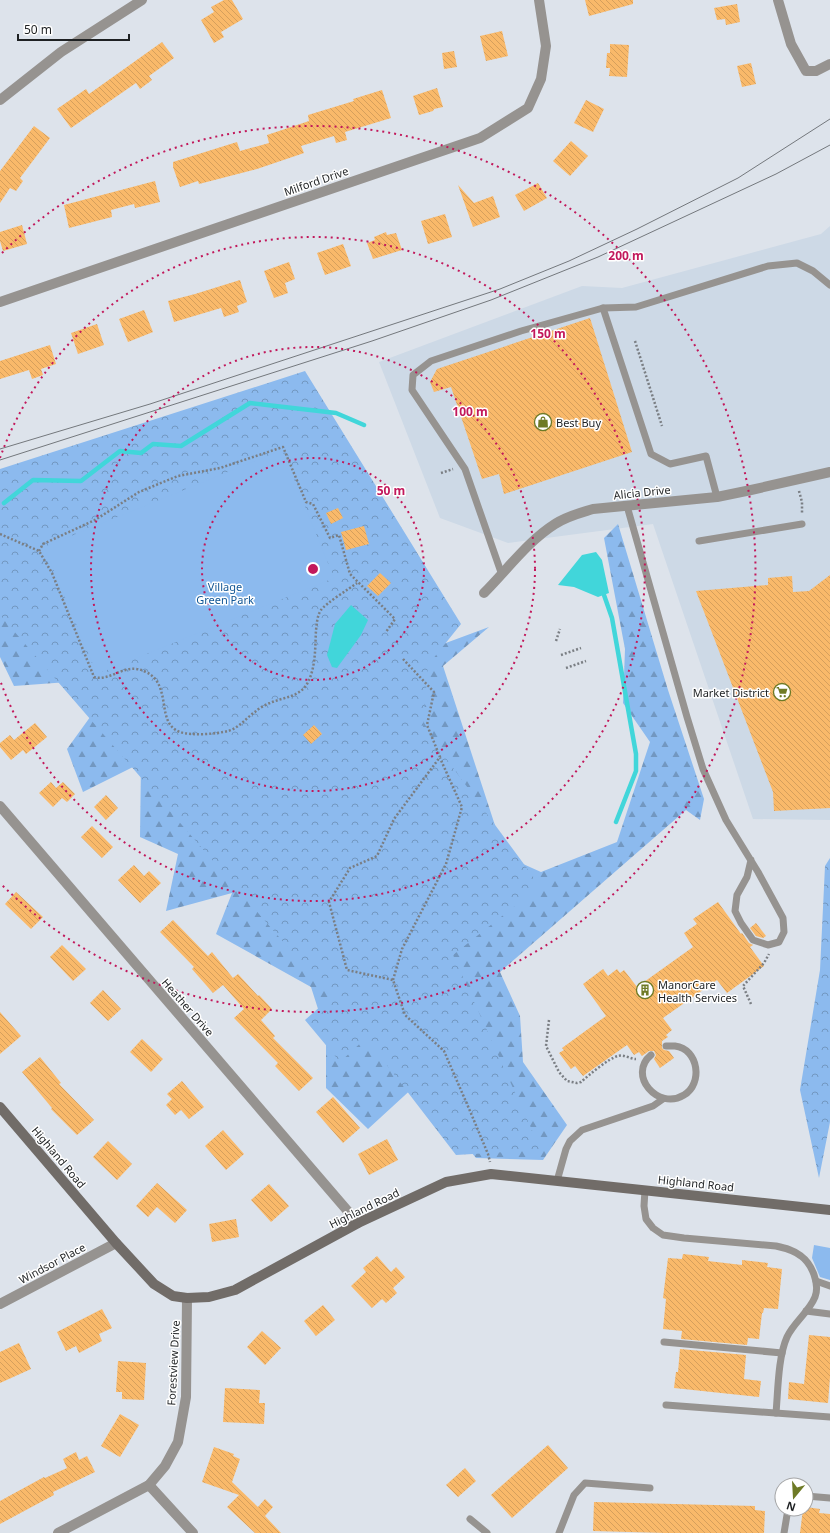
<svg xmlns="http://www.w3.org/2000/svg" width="830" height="1533" viewBox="0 0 830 1533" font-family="'Noto Sans',sans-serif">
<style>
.built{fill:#cdd9e6}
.forest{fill:url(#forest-firs)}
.park{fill:url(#park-crowns)}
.pitch{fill:#8cbaee}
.water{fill:#41d6da}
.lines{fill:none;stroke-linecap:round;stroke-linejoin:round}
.stream{stroke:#41d6da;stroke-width:4.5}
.building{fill:url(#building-back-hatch)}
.path{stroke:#7a7e83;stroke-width:2.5;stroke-dasharray:2 2;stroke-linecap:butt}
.lane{stroke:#969390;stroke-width:7}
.street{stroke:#969390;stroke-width:10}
.secondary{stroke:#716c68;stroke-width:10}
.tram{stroke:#74787d;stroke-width:1}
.ring{fill:none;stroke:#c2185b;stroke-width:2;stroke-dasharray:2 4}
.labels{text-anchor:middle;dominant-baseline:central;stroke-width:3;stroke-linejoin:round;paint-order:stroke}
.street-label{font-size:11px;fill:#1e2123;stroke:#fff}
.poi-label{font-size:11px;fill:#1e2123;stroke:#fff;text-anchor:start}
.park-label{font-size:11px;fill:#105594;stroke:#fff}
.centre{fill:#c2185b;stroke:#fff;stroke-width:2}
.ring-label{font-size:12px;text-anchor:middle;font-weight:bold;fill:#c2185b;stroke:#fff;stroke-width:3;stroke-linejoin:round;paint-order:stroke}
</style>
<defs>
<pattern id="forest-firs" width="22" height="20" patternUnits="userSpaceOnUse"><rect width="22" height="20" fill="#8cbaee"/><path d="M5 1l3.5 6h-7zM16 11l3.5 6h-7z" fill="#7297c0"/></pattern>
<pattern id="park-crowns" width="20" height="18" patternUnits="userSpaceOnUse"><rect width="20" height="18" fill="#8cbaee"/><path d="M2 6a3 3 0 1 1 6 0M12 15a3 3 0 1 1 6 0" fill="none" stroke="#7297c0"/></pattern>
<pattern id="building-back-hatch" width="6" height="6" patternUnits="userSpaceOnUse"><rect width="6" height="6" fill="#f9b96a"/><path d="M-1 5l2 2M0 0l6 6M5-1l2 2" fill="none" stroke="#d59f5c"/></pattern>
</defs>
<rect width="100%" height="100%" fill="#dde3eb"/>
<polygon class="built" points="830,226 830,820 753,819 653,524 508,543 440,518 379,362 582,286 622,288 821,234"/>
<polygon class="forest" points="618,524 668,690 704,799 700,820 686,810 500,972 520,1016 523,1062 567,1125 543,1160 476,1158 416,1085 368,1129 326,1088 326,1034 311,987 216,934 232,893 166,911 178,854 140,837 141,763 83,792 67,749 93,713 68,682 14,686 0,657 0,581 419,680 435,647 489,627 443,666 505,856 541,872 617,842 650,742 623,703 625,649 604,538"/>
<g class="park">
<polygon points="305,371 461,624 428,665 423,727 540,886 453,955 541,1150 456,1155 366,1038 340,1062 305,1020 331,997 0,615 0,469"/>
<polygon points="830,858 830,1122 819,1178 800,1090 820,970 825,866"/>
</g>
<g class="pitch">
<polygon points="282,450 334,578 97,674 44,547"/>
<polygon points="814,1245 830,1248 830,1280 820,1277 812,1258"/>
</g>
<g class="water">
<polygon points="596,552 602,560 609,593 598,597 574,587 558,585 582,555"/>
<polygon points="351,605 368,620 361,635 337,668 332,667 327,655 335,624"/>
</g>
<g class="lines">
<g class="stream">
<polyline points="4,503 33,480 81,481 120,451 141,453 153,444 181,446 250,403 336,413 364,425"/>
<polyline points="604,595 612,618 636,754 636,771 616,822"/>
</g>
</g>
<g class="building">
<polygon points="224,0 232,0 243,19 221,32 224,37 214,43 201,20 214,12 211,7"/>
<polygon points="585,0 633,0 633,4 589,16"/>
<polygon points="737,4 740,22 726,25 725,19 717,20 714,8"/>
<polygon points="502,31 508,56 486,61 480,36"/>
<polygon points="162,42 174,58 149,76 152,80 140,89 136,83 71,128 57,109 86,89 89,94"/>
<polygon points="610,44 629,45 627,77 609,76 610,68 606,68 607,53 610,53"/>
<polygon points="454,51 457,67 444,69 442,53"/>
<polygon points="751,63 756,84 742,87 737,66"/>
<polygon points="437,88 443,107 434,109 433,111 419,115 413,96"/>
<polygon points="382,90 391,118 345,132 347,140 336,143 334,136 301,146 304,153 257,169 199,184 198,181 180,187 173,167 173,162 237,142 240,151 269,143 267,135 309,121 308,115 354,101 353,99"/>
<polygon points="586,100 604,109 593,132 574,123"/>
<polygon points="34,126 50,138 20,178 23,181 16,191 10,188 0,203 0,171"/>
<polygon points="571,141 588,156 570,176 553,161"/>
<polygon points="155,181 160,202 135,208 134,204 111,210 112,217 69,228 64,205"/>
<polygon points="538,183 547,198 524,211 515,195"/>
<polygon points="458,185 474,203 493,196 500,217 473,227"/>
<polygon points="445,214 452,237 428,244 421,221"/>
<polygon points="22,225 27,244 3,251 0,241 0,232"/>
<polygon points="386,232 387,235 396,233 402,250 373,259 367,243 375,240 374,237"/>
<polygon points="343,244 351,266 325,275 317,253"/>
<polygon points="289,262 295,279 285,283 288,293 274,298 264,271"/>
<polygon points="240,280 247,302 237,306 239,312 224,317 221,308 174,322 168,301 195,294"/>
<polygon points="144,310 153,332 128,342 119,319"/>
<polygon points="590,318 632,452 504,494 499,474 482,479 451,387 434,392 430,382 437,369"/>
<polygon points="97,324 104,345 78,354 71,333"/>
<polygon points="50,345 56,364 41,369 43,375 32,379 29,370 0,379 0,361"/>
<polygon points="338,508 343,518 331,524 326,513"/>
<polygon points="364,526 369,544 346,550 341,532"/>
<polygon points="380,573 391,583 378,596 367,586"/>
<polygon points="830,575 830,808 774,811 773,792 696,591 768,585 768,578 792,576 793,592 809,591"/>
<polygon points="35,723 47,737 26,754 23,750 11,760 0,747 0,743 10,735 14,740"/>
<polygon points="314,725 322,734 311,744 303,735"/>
<polygon points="51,782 56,788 63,782 75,794 67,802 62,798 53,807 39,793"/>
<polygon points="106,795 118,808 106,820 94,807"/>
<polygon points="92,826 113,847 102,858 81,837"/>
<polygon points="134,865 144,876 149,871 161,883 140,903 118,880"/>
<polygon points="16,892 43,917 31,929 5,904"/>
<polygon points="718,902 741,934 742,933 749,943 753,945 750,947 764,966 727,993 717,980 663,1018 672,1030 666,1035 668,1037 662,1041 662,1048 664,1050 669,1051 674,1058 660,1068 654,1059 656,1055 654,1051 649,1051 642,1056 639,1052 634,1055 627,1045 583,1076 575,1066 571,1069 559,1053 564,1050 562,1048 606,1016 583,984 603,969 608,976 617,969 620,973 624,970 637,987 693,947 684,933 697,924 693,919"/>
<polygon points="173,920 208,956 212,952 233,978 238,974 258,996 259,995 272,1009 261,1020 275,1036 273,1038 313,1078 299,1091 275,1066 278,1063 234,1018 244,1009 223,985 213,993 192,969 194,967 160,932"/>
<polygon points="756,923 766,936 763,938 756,936 750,928"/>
<polygon points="62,945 86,969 73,981 50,957"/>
<polygon points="103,990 121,1009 108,1021 90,1003"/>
<polygon points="0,1012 21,1036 0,1054"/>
<polygon points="142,1039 163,1059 151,1072 130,1052"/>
<polygon points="40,1057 61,1083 59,1084 94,1120 77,1135 51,1109 52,1108 22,1072"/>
<polygon points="182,1081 204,1107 189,1119 181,1110 175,1115 166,1105 172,1099 167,1094"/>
<polygon points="333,1097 360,1128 343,1143 316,1112"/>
<polygon points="223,1130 244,1154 226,1170 205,1146"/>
<polygon points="387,1139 398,1160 369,1175 358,1154"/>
<polygon points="108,1141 132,1164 117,1180 93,1157"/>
<polygon points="157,1183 187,1210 175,1223 157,1207 148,1217 136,1206"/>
<polygon points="269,1184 289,1206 271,1222 251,1200"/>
<polygon points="236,1219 239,1237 212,1242 209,1224"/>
<polygon points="683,1254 709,1257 708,1261 742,1265 742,1260 768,1263 767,1267 782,1269 778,1309 764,1308 763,1313 762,1313 759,1339 748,1338 747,1345 681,1339 682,1331 663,1329 666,1299 663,1298 668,1258 682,1259"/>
<polygon points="377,1256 391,1272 396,1267 405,1277 393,1288 397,1293 386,1303 382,1299 372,1308 351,1286 366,1272 363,1268"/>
<polygon points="323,1305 335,1320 316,1336 304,1321"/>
<polygon points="102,1309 112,1328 99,1334 102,1341 79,1353 76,1346 66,1351 57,1332"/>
<polygon points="262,1331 281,1348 265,1365 247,1347"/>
<polygon points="809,1335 830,1337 830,1377 828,1403 788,1399 789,1382 804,1384"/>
<polygon points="19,1343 31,1369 0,1383 0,1352"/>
<polygon points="680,1349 746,1355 744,1379 761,1381 759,1397 674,1388 676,1372 678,1372"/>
<polygon points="118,1361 146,1363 144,1400 122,1399 122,1392 116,1392"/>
<polygon points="225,1388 260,1390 259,1403 265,1403 264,1424 223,1422"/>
<polygon points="120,1414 139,1425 120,1457 101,1446"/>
<polygon points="548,1445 568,1468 512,1518 491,1495"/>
<polygon points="214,1447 234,1454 233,1456 240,1459 232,1482 258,1507 265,1499 273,1507 265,1516 281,1533 255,1533 227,1507 239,1495 202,1482"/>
<polygon points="76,1452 79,1460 87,1456 95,1472 53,1492 54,1495 0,1524 0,1501 44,1477 45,1478 67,1468 63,1459"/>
<polygon points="465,1468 476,1481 458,1497 446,1485"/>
<polygon points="594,1502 755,1506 755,1510 765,1511 764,1533 665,1533 593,1531"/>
<polygon points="806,1507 820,1509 819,1513 830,1514 830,1533 800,1533 803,1509 806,1509"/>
</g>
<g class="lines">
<g class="path">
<polyline points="635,341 662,426"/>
<polyline points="441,473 453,469"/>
<polyline points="799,491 802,502 802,514"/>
<path d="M 0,534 L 39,551 L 52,573 L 94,677 C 112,682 125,661 146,672 C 173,685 155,723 180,732 C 191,736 216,734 228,731 C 239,728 246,718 255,712 C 259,708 265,705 270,703 C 284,697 299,697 307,684 C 316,668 315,648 316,630 C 317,623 317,616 321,610 C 326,603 349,589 357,583"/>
<polyline points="39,551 43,544 95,520 139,492 178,476 220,468 283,447 306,502 313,504 330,538 339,535 350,574 395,619 386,632"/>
<polyline points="556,641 560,629"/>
<polyline points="561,655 581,648"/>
<polyline points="403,659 434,692 427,725 440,757 394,819 377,856 350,868 329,902 347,970 393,980 405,1015 444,1051 470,1111 488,1154 490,1162"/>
<polyline points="566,668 586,661"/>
<polyline points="393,980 402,949 446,864 462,807 440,758"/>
<polyline points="751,1004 743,986 764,963 769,954"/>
<path d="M 549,1020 L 546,1046 L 559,1072 L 567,1081 L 577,1083 L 581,1082 C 589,1075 609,1058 618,1056 C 624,1054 630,1059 636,1059"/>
</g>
<g class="lane">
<polyline points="603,308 636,307 768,266 797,263 813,271 830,285"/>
<polyline points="627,506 687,717 703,769 726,820 758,872 783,918 784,932 779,942 768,945 753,940 741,923 735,911 737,895 747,877 751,860"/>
<polyline points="699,541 802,524"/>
<polyline points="502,575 465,469 412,390 413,375 431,361 521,331 603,308 651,454 670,464 706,456 717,497"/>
<path d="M 651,1055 C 627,1075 658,1111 684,1095 C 703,1084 699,1049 675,1046 C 672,1046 669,1046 666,1046"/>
<polyline points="557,1181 566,1149 570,1141 582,1130 653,1106 663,1099"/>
<path d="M 645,1190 L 644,1206 L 646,1219 L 653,1228 L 663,1235 L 684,1238 L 776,1246 C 785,1248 794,1250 801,1256 C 812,1264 820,1284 815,1297 C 809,1312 794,1322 787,1337 C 778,1357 778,1391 776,1413"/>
<polyline points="816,1281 830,1286"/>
<polyline points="806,1311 830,1314"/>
<polyline points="664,1342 782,1353"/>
<polyline points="666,1405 830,1417"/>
<polyline points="806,1496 830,1498"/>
<polyline points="470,1519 487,1533"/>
<polyline points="559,1533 574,1495 585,1483 650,1488"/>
<polyline points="784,1533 788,1509"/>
</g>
<g class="street">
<polyline points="778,0 791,44 806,71 816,71 830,64"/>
<polyline points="0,100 61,52 142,0"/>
<polyline points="0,302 480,138 528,108 541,79 546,46 539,0"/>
<path d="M 484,593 C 507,570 528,541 555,524 C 567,516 580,513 593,509 L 717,497 L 751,490 L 830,472"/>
<polyline points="0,806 358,1223"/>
<polyline points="0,1304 116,1243"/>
<polyline points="149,1485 193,1533"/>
<polyline points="58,1533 149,1485 165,1466 178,1442 186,1397 187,1298"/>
</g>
<polyline class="secondary" points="0,1107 116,1243 154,1284 173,1296 187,1298 209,1297 235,1290 358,1223 446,1182 491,1174 830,1210"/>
<g class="tram">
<polyline points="0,449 150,404 500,289 569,261 637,229 738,178 830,119"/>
<polyline points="0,460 372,341 491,300 598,257 776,174 830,145"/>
</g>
</g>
<g class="ring">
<circle cx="313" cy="569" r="111"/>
<circle cx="313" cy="569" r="222"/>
<path d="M0 458A332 332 0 1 1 0 680"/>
<path d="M2 253A443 443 0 1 1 2 885"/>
</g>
<defs>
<g id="shop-ring" transform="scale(0.9)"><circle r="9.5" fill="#fff" stroke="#6e7a26" stroke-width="1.5"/><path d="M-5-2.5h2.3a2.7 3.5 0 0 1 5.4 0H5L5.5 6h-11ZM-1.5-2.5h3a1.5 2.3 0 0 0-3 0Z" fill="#6e7a26"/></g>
<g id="supermarket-ring" transform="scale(0.9)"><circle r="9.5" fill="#fff" stroke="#6e7a26" stroke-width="1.5"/><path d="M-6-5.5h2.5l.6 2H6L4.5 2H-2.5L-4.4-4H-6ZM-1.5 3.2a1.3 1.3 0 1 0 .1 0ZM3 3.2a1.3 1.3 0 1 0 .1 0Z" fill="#6e7a26"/></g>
<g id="building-ring" transform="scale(0.9)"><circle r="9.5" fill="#fff" stroke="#6e7a26" stroke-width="1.5"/><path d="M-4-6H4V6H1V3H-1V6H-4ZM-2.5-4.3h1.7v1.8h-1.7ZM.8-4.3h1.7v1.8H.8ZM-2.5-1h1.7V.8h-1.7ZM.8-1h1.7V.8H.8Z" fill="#6e7a26"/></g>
</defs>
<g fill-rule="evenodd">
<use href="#shop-ring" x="543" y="422"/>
<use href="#supermarket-ring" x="782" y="692"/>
<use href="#building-ring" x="645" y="990"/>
</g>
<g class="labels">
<g class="street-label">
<text transform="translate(316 181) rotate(-19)">Milford Drive</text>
<text transform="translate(642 492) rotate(-6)">Alicia Drive</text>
<text transform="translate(188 1007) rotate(49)">Heather Drive</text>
<text transform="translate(59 1157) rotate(50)">Highland Road</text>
<text transform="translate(696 1183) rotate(6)">Highland Road</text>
<text transform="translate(364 1208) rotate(-26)">Highland Road</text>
<text transform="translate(52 1263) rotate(-28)">Windsor Place</text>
<text transform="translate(173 1363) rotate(-87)">Forestview Drive</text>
</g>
<g class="poi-label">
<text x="556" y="422">Best Buy</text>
<text x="769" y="692" text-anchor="end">Market District</text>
<text x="658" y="984">ManorCare<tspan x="658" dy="13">Health Services</tspan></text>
</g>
<g class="park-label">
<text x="225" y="586">Village<tspan x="225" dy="13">Green Park</tspan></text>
</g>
</g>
<circle cx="313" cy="569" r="6" class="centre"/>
<g class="ring-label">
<text x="626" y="260">200 m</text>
<text x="548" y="338">150 m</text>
<text x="470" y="416">100 m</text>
<text x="391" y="495">50 m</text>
</g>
<g transform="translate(794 1497) rotate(198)"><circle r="19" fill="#ffffff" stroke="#a5a6a7"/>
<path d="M0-3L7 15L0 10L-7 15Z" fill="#6e7a26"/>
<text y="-6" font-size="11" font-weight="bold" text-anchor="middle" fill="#1e2123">N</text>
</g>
<path d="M18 34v6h111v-6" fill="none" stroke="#1e2123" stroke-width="2"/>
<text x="24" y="34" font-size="12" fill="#1e2123" stroke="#ffffff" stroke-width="3" paint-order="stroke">50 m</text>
</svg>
